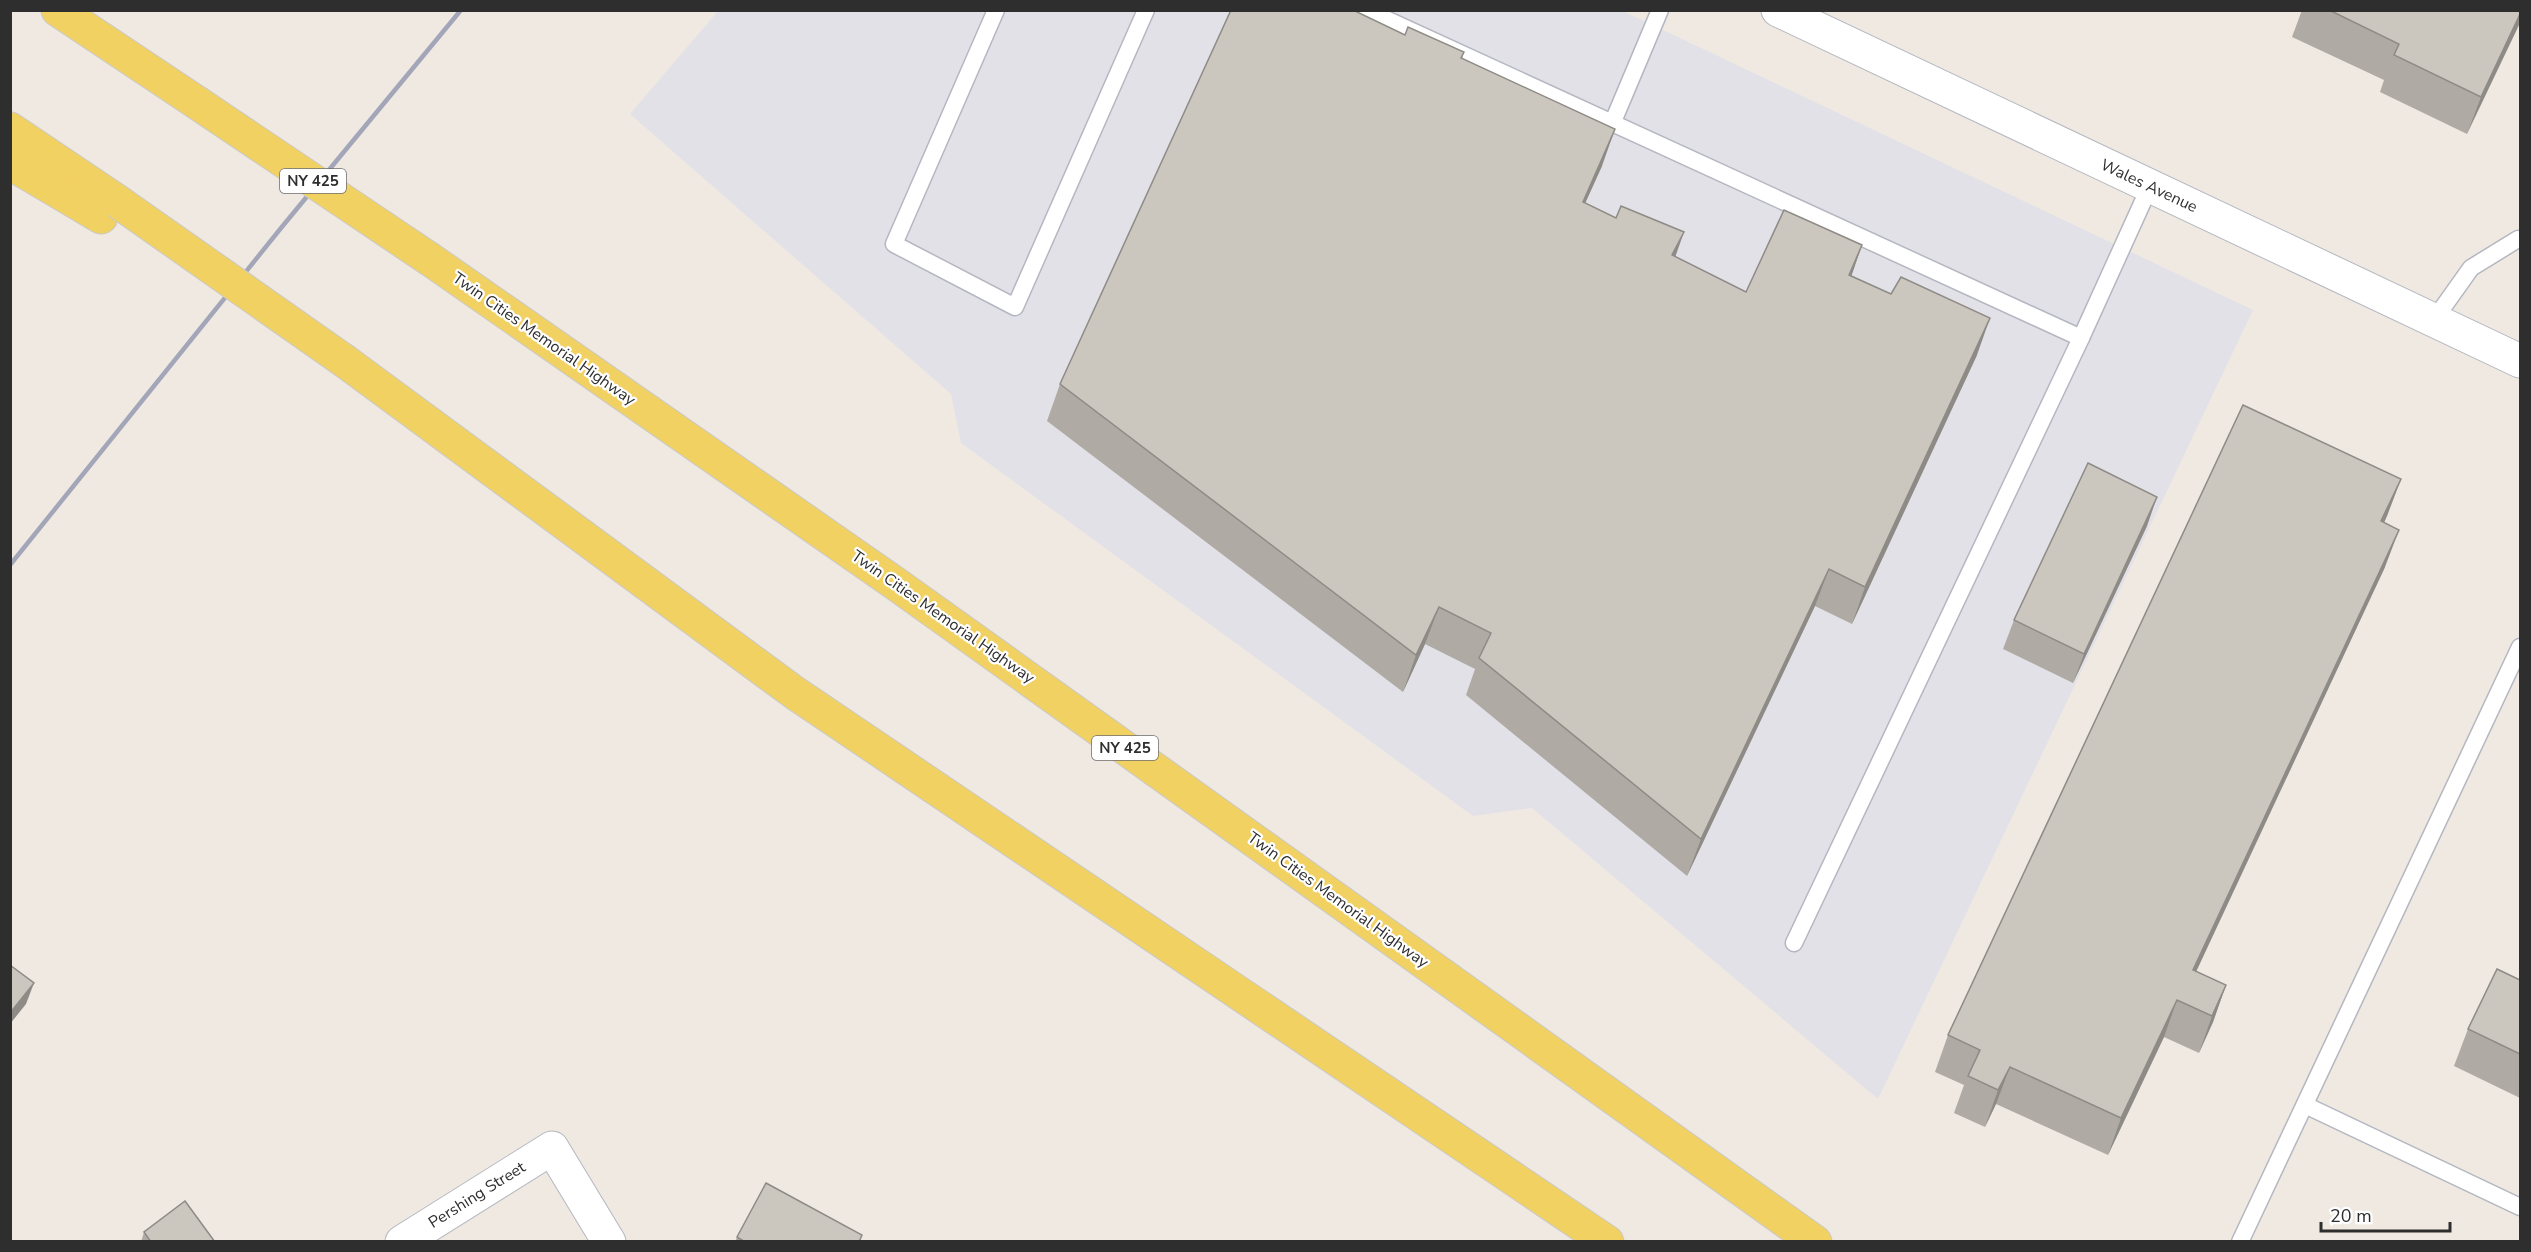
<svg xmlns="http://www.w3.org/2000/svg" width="2531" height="1252" viewBox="0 0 2531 1252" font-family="'Nunito Sans',sans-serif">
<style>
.industrial{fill:#e3e1e8}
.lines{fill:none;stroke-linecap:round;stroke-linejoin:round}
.service-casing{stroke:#b4b7c1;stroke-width:19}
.minor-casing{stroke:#b4b7c1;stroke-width:35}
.primary-casing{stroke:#c9c9c9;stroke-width:35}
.service{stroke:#fff;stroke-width:16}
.minor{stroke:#fff;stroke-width:33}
.primary{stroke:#f2d163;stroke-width:33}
.rail{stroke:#a3a6b8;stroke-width:4.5}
.primary-bridge-casing{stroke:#c9c9c9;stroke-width:35;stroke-linecap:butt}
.primary-bridge{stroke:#f2d163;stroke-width:33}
.wall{fill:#afaba4}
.shaded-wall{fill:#8e8b86}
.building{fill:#cbc7bf;stroke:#8e8b86;stroke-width:1.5}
.labels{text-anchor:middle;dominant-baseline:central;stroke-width:4.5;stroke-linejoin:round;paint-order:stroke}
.shield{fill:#fff;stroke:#6d6d6d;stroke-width:1.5}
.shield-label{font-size:15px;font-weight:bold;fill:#2e2e2e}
.street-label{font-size:16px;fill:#2e2e2e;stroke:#fff}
</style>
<rect width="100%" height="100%" fill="#efe9e1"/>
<polygon class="industrial" points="718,11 1623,11 2253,310 1878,1099 1532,808 1473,816 961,443 951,394 630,114"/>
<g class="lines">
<g class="service-casing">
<g id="service">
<polyline points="996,10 894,244 1015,307 1146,10"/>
<polyline points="1366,10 2081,338 2150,186"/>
<polyline points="1612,124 1660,10"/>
<polyline points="2434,320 2471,268 2518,239 2520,240"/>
<polyline points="1794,943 2081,338"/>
<polyline points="2305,1105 2520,1207"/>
<polyline points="2240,1242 2520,647"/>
</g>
</g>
<g class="minor-casing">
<g id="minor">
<polyline points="1778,10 2520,361"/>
<polyline points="402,1242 552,1148 609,1242"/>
</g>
</g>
<g class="primary-casing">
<g id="primary">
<polyline points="58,10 196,102"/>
<polyline points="10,129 117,201"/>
<polyline points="10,163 101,217"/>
<polyline points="431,260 896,584 1815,1242"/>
<polyline points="346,362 795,693 1607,1242"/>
</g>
</g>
<use href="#service" class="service"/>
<use href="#minor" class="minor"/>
<use href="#primary" class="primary"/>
<polyline class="rail" points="10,565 281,228 461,10"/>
<g class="primary-bridge-casing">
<g id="primary-bridge">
<polyline points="196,102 431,260"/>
<polyline points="117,201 346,362"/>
</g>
</g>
<use href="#primary-bridge" class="primary-bridge"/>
</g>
<g class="wall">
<polygon points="2302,10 2520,10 2467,134 2380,92 2384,80 2292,37"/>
<polygon points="1464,52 1462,59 1602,166 1585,203 1675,257 1746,292 1862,245 1851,276 1977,355 1852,624 1815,606 1687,876 1466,695 1475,669 1425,644 1403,692 1047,421 1060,384"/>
<polygon points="2401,479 2384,523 2385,567 2196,971 2226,985 2213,1022 2199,1053 2164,1037 2108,1155 1996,1104 1985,1127 1954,1113 1964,1085 1935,1072 1948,1035"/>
<polygon points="2147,526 2073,683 2003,649 2014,620"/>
<polygon points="2520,980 2520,1098 2454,1066 2468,1029"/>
<polygon points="144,1232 215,1242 141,1242"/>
<polygon points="737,1237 860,1242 735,1242"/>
</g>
<g class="shaded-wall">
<polygon points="2520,14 2520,23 2467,134 2481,97"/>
<polygon points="1615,129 1602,166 1569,239 1583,202"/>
<polygon points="1684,232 1671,269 1672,255"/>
<polygon points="1862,245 1849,283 1849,275"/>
<polygon points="1990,318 1977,355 1852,624 1865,587"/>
<polygon points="2401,479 2387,516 2367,558 2381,521"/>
<polygon points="2157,497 2147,526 2073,683 2084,654"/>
<polygon points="2399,530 2385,567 2182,1002 2193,970"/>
<polygon points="1829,569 1815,606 1687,876 1701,839"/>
<polygon points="1439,607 1425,644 1403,692 1416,655"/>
<polygon points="34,983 26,1004 10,1024 10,1013"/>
<polygon points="2226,985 2213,1022 2199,1053 2212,1016"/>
<polygon points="2177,1000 2164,1037 2108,1155 2121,1118"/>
<polygon points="2010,1067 1996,1104 1985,1127 1998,1090"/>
</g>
<g class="building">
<polygon points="1231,10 1353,10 1405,35 1408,27 1464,52 1461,58 1615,129 1583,202 1616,218 1621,206 1684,232 1672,255 1746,292 1784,210 1862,245 1849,275 1891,294 1901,277 1990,318 1865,587 1829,569 1701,839 1479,658 1491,633 1439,607 1416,655 1060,384"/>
<polygon points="2329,10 2520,10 2520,14 2481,97 2394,55 2399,44"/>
<polygon points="2243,405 2401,479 2381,521 2399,530 2193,970 2226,985 2212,1016 2177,1000 2121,1118 2010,1067 1998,1090 1968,1076 1980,1050 1948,1035"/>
<polygon points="2088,463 2157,497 2084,654 2014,620"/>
<polygon points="10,965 34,983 10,1013"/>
<polygon points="2497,969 2520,980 2520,1054 2468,1029"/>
<polygon points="766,1183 862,1235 859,1242 745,1242 737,1237"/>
<polygon points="185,1201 215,1242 151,1242 144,1232"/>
</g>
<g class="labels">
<g class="shield">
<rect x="280" y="169" width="66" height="24" rx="4.5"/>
<rect x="1092" y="736" width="66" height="24" rx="4.5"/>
</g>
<g class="shield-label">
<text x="313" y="181">NY 425</text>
<text x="1125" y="748">NY 425</text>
</g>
<g class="street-label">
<text transform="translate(2149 186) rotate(25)">Wales Avenue</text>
<text transform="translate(544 339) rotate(35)">Twin Cities Memorial Highway</text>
<text transform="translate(943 617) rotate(35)">Twin Cities Memorial Highway</text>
<text transform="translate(1338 900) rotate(36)">Twin Cities Memorial Highway</text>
<text transform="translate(477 1195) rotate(-32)">Pershing Street</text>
</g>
</g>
<rect width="2531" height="1252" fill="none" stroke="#2e2e2e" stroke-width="24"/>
<path d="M2321 1222v9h129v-9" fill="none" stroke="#2e2e2e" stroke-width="3"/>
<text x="2330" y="1222" font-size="18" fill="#2e2e2e" stroke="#ffffff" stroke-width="4.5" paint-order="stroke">20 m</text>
</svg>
